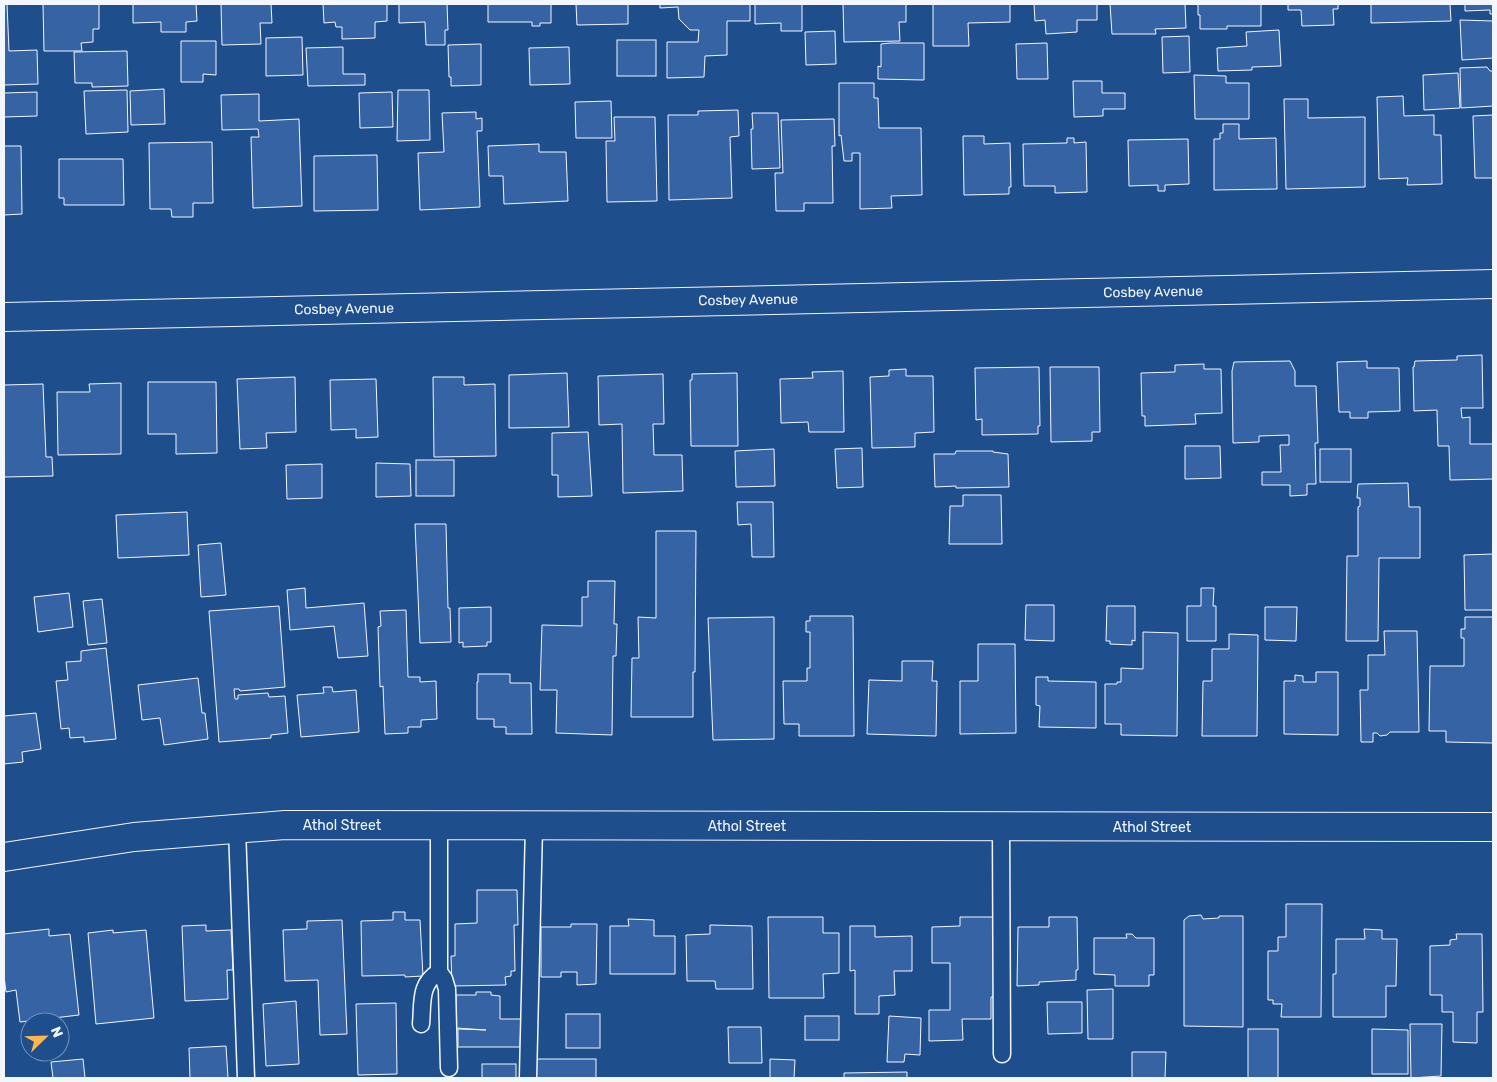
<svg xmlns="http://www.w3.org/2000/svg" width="1497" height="1082" viewBox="0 0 1497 1082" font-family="Rubik,sans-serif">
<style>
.building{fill:#3563a3;stroke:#f2f6ff}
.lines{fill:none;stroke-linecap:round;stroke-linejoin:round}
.service-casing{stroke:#f2f6ff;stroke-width:19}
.minor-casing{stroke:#f2f6ff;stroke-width:30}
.tertiary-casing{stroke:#f2f6ff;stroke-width:30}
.service{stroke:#1f4e8c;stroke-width:16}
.minor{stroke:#1f4e8c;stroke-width:28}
.tertiary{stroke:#1f4e8c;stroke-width:28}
.labels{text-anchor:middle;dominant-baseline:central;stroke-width:4;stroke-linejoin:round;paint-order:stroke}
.street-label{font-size:14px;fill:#f2f6ff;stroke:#1f4e8c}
</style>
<rect width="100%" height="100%" fill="#1f4e8c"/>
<g class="building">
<polygon points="4,4 7,4 9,51 37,50 38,84 4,85"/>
<polygon points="43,4 99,4 99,29 93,29 93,42 81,43 82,51 44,51"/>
<polygon points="133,4 196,4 197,21 186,22 186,32 161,32 161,22 133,23"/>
<polygon points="221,4 271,4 272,23 260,23 261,44 222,45"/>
<polygon points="323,4 387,4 387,21 375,22 375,38 342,39 342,27 336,27 335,22 324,23"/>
<polygon points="399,4 447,4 448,30 445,30 445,45 426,45 425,22 399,23"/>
<polygon points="488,4 551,4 551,23 540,23 540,26 532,26 532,22 488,22"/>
<polygon points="576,4 628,4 628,24 577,25"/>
<polygon points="660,4 750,4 750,21 727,21 727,55 705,56 704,77 667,78 667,42 698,42 699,30 690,30 679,19 678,7 660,8"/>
<polygon points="755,4 802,4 802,31 781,31 781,23 755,24"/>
<polygon points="843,4 906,4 906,22 899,22 900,41 844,42"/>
<polygon points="933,4 1010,4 1010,22 968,23 969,46 933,46"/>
<polygon points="1034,4 1097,4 1097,20 1077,20 1077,32 1046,34 1045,20 1035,21"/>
<polygon points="1110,4 1185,4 1186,28 1155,29 1156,34 1112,34"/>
<polygon points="1198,4 1261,4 1261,26 1227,26 1227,29 1200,29 1200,15 1198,15"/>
<polygon points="1288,4 1338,4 1338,9 1333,9 1334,25 1302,26 1301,10 1288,10"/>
<polygon points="1371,4 1450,4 1451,21 1371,23"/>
<polygon points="1465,4 1493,4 1493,14 1490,14 1490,10 1465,11"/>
<polygon points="1460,20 1493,21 1493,58 1462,60"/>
<polygon points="1279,30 1281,66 1252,67 1252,70 1218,71 1217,48 1247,46 1246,32"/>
<polygon points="835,31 836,64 806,65 805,32"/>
<polygon points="1189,36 1190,72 1163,73 1162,37"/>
<polygon points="302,37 303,75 266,76 266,38"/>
<rect x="617" y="40" width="39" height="36"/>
<polygon points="181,41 216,41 216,75 203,74 203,82 181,82"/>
<polygon points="890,43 924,43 924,80 878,79 878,66 881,67 881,44"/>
<polygon points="1047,43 1048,79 1017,79 1016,44"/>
<polygon points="481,44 481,85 451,86 451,77 449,77 448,45"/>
<polygon points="343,47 343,74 365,74 365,85 308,86 306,48"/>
<polygon points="569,47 570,84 530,85 529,48"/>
<polygon points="127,51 128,86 92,87 92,83 75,83 74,52"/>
<polygon points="1487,67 1490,71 1493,71 1493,106 1461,108 1460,68"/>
<polygon points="1458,73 1460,108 1424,110 1423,75"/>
<polygon points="1194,75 1226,76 1226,83 1249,83 1249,119 1195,119"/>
<polygon points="1073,81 1102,81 1102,93 1125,93 1125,109 1103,109 1103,116 1074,117"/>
<polygon points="839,83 874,83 874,98 878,98 879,128 921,128 922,195 891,196 892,208 860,209 860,153 852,153 852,161 844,161 841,135 839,136"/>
<polygon points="164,89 165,124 131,125 130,91"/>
<polygon points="127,90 128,132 86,134 84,91"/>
<polygon points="398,90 429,90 430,140 397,141"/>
<polygon points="37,92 37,116 4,117 4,93"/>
<polygon points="392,92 393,127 360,128 359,93"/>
<polygon points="259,94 259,121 299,119 302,206 253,208 251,137 259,137 258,129 222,130 221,95"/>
<polygon points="1403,96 1404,116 1434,115 1434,135 1441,135 1442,184 1407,185 1408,178 1379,179 1377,97"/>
<polygon points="1284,99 1308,99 1308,118 1365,117 1365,187 1286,189"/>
<polygon points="611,101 612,138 576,138 575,102"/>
<polygon points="738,110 739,136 730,137 732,198 669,200 668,115 698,115 698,111"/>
<polygon points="476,112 476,119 482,118 482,131 477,131 480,207 420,210 418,153 444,152 442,113"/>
<polygon points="752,113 778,113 780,168 752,169 751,129 753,129"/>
<polygon points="1493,115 1493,178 1475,178 1473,116"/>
<polygon points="614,117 655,117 657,201 607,202 606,141 615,141"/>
<polygon points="834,119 835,146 832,146 833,203 804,203 804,211 776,211 775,173 783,173 781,120"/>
<polygon points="1223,124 1239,124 1239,139 1276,138 1277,189 1214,190 1214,139 1220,139 1220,133 1223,133"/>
<polygon points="963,136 984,136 984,144 1010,143 1011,187 1009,187 1009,194 964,195"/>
<polygon points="1067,138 1074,138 1074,143 1086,142 1087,192 1055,193 1055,186 1024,186 1023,144 1067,143"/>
<polygon points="1188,139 1189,184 1165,185 1165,191 1158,191 1158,185 1129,186 1128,140"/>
<polygon points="212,142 213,203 193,203 193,217 172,217 171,209 150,209 149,143"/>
<polygon points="539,144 539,152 566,152 568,201 504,204 503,176 489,176 488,146"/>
<polygon points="4,146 21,146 22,214 4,215"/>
<polygon points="377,155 378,210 314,211 314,156"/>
<polygon points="59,159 123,159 124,205 64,205 64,198 59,198"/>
<polygon points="1482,355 1483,408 1461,408 1462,418 1470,417 1470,444 1493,444 1493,479 1450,480 1449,446 1438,446 1437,410 1414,411 1413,367 1414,367 1415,361 1457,360 1457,356"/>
<polygon points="1290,361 1295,371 1295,386 1316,386 1318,443 1315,443 1316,484 1307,484 1307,495 1290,496 1290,485 1262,485 1262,472 1281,472 1280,445 1289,445 1289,435 1259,436 1259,442 1233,443 1232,371 1234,362"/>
<polygon points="1367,361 1367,368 1399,368 1400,411 1368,412 1368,418 1350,418 1350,412 1339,412 1337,362"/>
<polygon points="1204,364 1204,369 1221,369 1222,413 1195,414 1196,424 1145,426 1145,416 1142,416 1141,373 1175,372 1175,365"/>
<polygon points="1039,367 1040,426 1038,426 1038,434 982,435 982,419 976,420 975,368"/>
<polygon points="1050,367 1099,367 1100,432 1092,432 1092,441 1051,442"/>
<polygon points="906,369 906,376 933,376 934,432 915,433 915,447 872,448 870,377 889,376 889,370"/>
<polygon points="843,371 844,432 809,432 808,422 781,423 780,379 813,378 812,372"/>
<polygon points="567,373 569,427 509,428 509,375"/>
<polygon points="737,373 738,446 691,446 690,380 692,380 692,374"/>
<polygon points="663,374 664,424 653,424 654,455 682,455 683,491 623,493 622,424 599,425 598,376"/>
<polygon points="295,377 296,432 266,433 267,448 240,449 237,379"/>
<polygon points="433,377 464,377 464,385 495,384 496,456 434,457"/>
<polygon points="376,379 378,437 356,438 356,429 331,430 330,380"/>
<polygon points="148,382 216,382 217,453 176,454 176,434 148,434"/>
<polygon points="121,383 121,454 58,455 57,392 90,392 89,384"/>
<polygon points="43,384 46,457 52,457 53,476 4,477 4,385"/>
<polygon points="588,432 592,496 558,497 558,475 552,475 552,433"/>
<polygon points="1185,446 1220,446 1221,478 1185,479"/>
<polygon points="862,448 863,487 837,488 835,449"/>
<polygon points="774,449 775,486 736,487 735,451"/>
<rect x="1320" y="449" width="31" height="33"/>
<polygon points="956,451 993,451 993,452 1008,454 1009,487 956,488 956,486 935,487 934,454 955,454"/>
<rect x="416" y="460" width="38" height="36"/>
<polygon points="376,463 410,464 411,496 376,497"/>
<polygon points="322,464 322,498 287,499 286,465"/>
<polygon points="1408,483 1409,507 1420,507 1420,558 1379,558 1378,641 1346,641 1347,556 1358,556 1358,507 1360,506 1360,498 1357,498 1358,484"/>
<polygon points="963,495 1001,495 1002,544 949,544 950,506 963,506"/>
<polygon points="737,502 773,502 774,557 752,557 751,524 738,525"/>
<polygon points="187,512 189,555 118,558 116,515"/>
<polygon points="415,524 446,524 448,608 450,608 451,642 420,643"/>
<polygon points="656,531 696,531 695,672 693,672 693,717 631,717 632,658 639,658 638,617 656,618"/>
<polygon points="221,543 226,595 201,597 198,545"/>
<polygon points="1493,554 1493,610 1465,610 1464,555"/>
<polygon points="588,581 615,581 614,624 617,624 616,656 613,656 612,735 556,733 557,690 540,690 542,625 582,626 582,597 588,597"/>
<polygon points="305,588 306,608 364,603 368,656 338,658 334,626 290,630 287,590"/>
<polygon points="1201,588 1214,588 1213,606 1216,606 1216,641 1187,641 1187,606 1201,606"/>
<polygon points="69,593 73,627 38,632 34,597"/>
<polygon points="102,599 107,643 88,645 83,601"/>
<polygon points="1026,605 1054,605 1054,641 1025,640"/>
<polygon points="279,606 285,687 240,691 239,689 234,689 235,699 238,699 238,695 268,693 269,697 285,696 288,733 271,735 271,738 219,742 209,611"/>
<polygon points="1107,606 1135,606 1135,641 1132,640 1132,645 1110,644 1110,641 1106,641"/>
<polygon points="491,607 491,642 487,642 487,646 463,647 463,642 459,643 459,608"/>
<polygon points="1265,607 1297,607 1296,641 1265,640"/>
<polygon points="406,610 408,677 420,677 420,682 436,681 437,719 421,720 421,727 408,727 408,733 385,734 383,686 380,687 378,627 381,626 380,611"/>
<polygon points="810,616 853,616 854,736 799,736 799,724 784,724 783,681 807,681 807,668 810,668 810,632 806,632 806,621 810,621"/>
<polygon points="774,617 774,739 713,740 708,618"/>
<polygon points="1465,617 1493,617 1493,743 1446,742 1446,731 1429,731 1430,666 1464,666 1464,638 1461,638 1461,629 1465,629"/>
<polygon points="1384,631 1417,631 1419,732 1390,732 1387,735 1380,736 1377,733 1373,733 1373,742 1361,742 1360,690 1368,690 1368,655 1385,655"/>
<polygon points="1143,632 1178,633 1177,736 1121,735 1121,724 1105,724 1105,684 1117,684 1117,682 1121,682 1121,668 1143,669"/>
<polygon points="1229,634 1258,635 1257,736 1202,736 1203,681 1212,681 1212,649 1229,649"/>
<polygon points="978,644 1015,644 1016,733 960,734 960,681 978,681"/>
<polygon points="106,648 116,739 84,742 84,737 70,738 69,728 61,729 56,681 68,680 66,662 81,661 81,651"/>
<polygon points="902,661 933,661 932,681 937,681 936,736 867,734 869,680 902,681"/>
<polygon points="1316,672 1338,672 1338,735 1284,734 1284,681 1295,681 1295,675 1303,676 1303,682 1316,682"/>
<polygon points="478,674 510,674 510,683 531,683 532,734 506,734 506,727 494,727 494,719 477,719 477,682 478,682"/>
<polygon points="1036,677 1048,677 1048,681 1096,682 1096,728 1039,727 1040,706 1036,705"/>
<polygon points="198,678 202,713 205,713 208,739 164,745 160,718 142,720 138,685"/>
<polygon points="323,687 332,687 333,692 356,690 359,732 301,737 297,695 324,693"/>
<polygon points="36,713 41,749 22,752 23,762 4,764 4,716"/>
<polygon points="477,890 517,890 518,925 514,925 515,971 511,971 511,976 505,977 506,985 452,986 451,956 455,956 455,924 477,923"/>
<polygon points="1286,904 1322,904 1321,1017 1281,1017 1282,1004 1273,1004 1273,1000 1268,1000 1268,951 1278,951 1278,937 1286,937"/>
<polygon points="393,912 405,912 405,920 420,920 423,976 405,977 405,975 362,976 361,921 393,920"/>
<polygon points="1201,915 1203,919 1219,918 1219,916 1243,916 1243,1027 1184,1026 1184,920 1189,916"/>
<polygon points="768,917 823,917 823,933 839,933 839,973 823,974 824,998 769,998"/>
<polygon points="960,917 993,917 994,997 991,997 991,1019 962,1019 963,1040 929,1041 929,1010 950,1010 950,963 932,963 932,927 960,926"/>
<polygon points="1049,917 1077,917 1078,970 1076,970 1076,980 1039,982 1039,985 1017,986 1018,927 1049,927"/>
<polygon points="628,919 654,920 654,936 675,936 675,974 610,974 610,926 629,926"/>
<polygon points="342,920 347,1034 320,1035 318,980 285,981 283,930 307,929 307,921"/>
<polygon points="571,924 597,924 596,984 577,985 577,972 561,972 561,977 541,977 541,927 571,927"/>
<polygon points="206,925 206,931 231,930 233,970 227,970 228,999 185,1001 182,926"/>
<polygon points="710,925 752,926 753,989 716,989 715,981 687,981 686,935 710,934"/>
<polygon points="850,926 875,926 875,937 912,936 912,971 894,971 895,995 879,996 879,1014 855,1014 855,970 850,971"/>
<polygon points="49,929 49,936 70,934 79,1015 20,1022 16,990 6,992 4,976 4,934"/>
<polygon points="1364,929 1382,930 1382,939 1397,939 1396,986 1386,986 1386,1017 1333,1017 1333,974 1336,974 1336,939 1365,939"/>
<polygon points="113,930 113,933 146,930 154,1018 96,1024 88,933"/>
<polygon points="1126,934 1132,934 1136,938 1154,938 1154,975 1149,975 1149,986 1115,986 1115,975 1094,974 1094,938 1127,938"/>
<polygon points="1456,934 1482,934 1483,1012 1477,1012 1477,1043 1453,1042 1453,1012 1442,1012 1442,995 1430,995 1430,946 1450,945 1450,940 1457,939"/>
<polygon points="1113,989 1113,1039 1088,1039 1087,990"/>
<polygon points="476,992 491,992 491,995 500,996 500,1019 521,1019 520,1047 458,1047 458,1029 486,1030 456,1028 456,995 476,995"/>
<polygon points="296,1001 299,1064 266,1066 263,1004"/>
<polygon points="1047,1002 1082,1002 1082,1033 1048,1034"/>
<polygon points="396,1003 397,1074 358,1075 356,1004"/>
<rect x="566" y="1014" width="34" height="34"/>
<rect x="805" y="1016" width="34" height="24"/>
<polygon points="889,1016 921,1018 920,1055 905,1054 904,1062 887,1062"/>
<polygon points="1410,1024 1442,1024 1441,1076 1411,1078"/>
<polygon points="728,1027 761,1027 762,1063 729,1063"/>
<rect x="1248" y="1029" width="30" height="49"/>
<polygon points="1372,1029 1408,1030 1408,1074 1372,1074"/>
<polygon points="226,1046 228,1078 190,1078 189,1048"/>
<polygon points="1132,1052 1166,1052 1165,1078 1132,1078"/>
<polygon points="83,1059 85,1078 53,1078 51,1062"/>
<rect x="536" y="1059" width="60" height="19"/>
<polygon points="770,1059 795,1060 794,1078 770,1078"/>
<rect x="482" y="1064" width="34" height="14"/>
<polygon points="907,1072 907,1078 844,1078 844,1073"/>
</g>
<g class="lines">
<g class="service-casing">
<g id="service">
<polyline points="439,826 439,972 444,979 447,989 449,1068"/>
<polyline points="1001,826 1002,1054"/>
<polyline points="237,829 246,1078"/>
<path d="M 421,1024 C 423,1003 419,984 439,972"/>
<polyline points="528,1078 534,826"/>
</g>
</g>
<g class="minor-casing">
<polyline id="minor" points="4,317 1493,284"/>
</g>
<g class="tertiary-casing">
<polyline id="tertiary" points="4,857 134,837 285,825 1493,827"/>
</g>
<use href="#service" class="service"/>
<use href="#minor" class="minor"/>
<use href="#tertiary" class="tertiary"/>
</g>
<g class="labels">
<g class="street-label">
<text transform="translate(1153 292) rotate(-1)">Cosbey Avenue</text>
<text transform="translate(748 300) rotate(-1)">Cosbey Avenue</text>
<text transform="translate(344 309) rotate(-1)">Cosbey Avenue</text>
<text x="342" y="825">Athol Street</text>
<text x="747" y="826">Athol Street</text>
<text x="1152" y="827">Athol Street</text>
</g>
</g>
<rect width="1497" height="1082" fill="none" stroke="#f2f6ff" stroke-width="10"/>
<g transform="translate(45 1037) rotate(67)"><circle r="24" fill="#1f4e8c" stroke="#7391ba"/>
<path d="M0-4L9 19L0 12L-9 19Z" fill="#ffb74d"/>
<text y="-8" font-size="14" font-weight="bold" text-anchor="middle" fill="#f2f6ff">N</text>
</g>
</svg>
